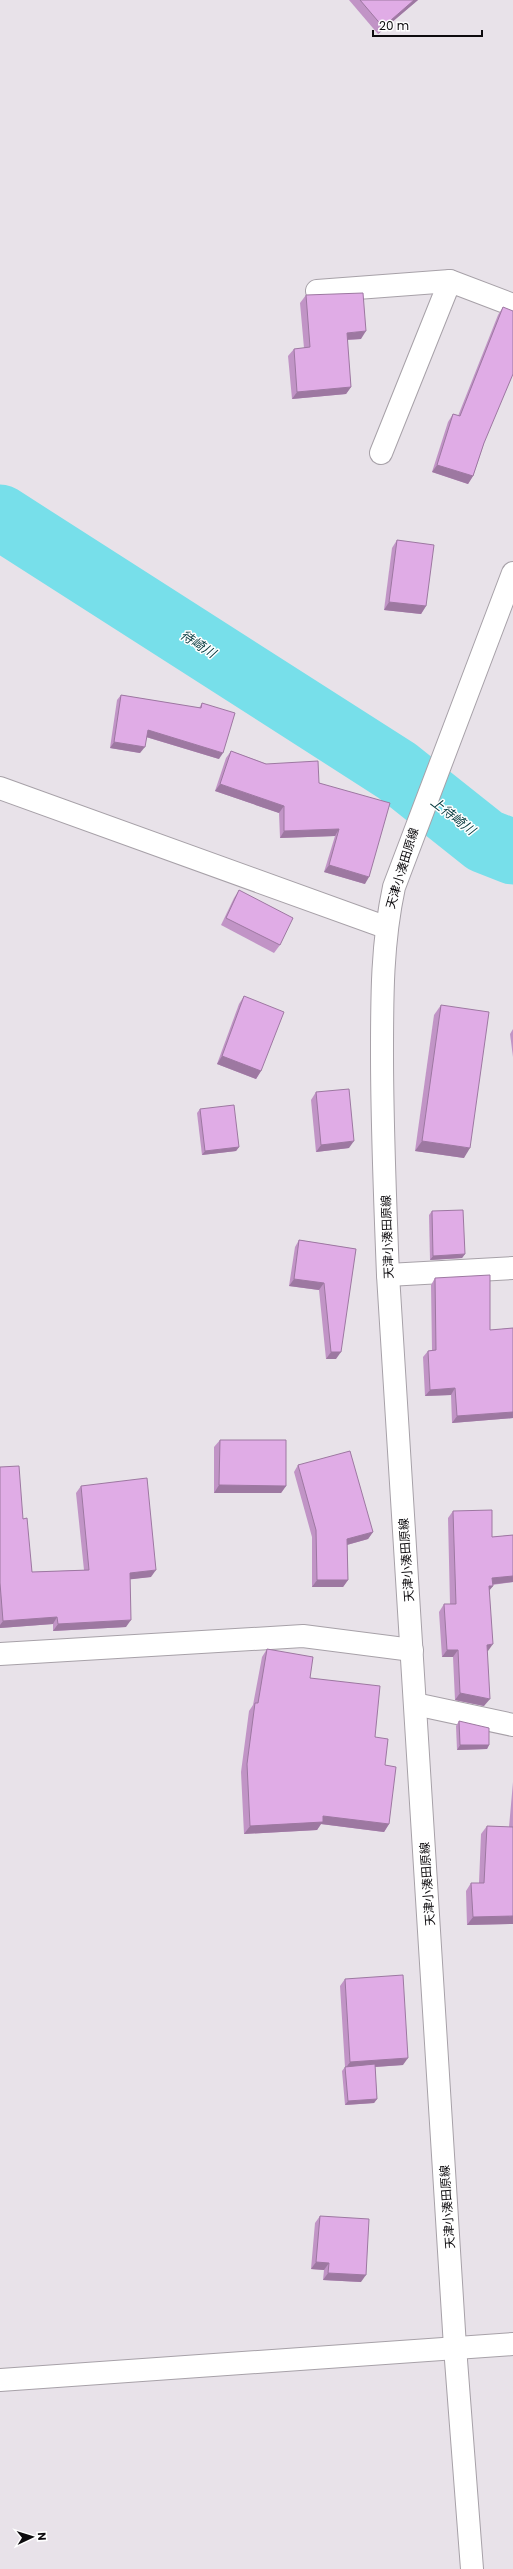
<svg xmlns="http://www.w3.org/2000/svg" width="513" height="2569" viewBox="0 0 513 2569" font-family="Poppins,'Noto Sans JP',sans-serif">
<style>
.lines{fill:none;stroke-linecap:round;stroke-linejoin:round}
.river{stroke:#77dfea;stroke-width:65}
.minor-casing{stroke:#a7a1a8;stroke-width:24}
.tertiary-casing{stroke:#a7a1a8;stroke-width:24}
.secondary-casing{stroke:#a7a1a8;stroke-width:24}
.minor{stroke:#fff;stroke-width:22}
.tertiary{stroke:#fff;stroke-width:22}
.secondary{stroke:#fff;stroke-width:22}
.wall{fill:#c194c6}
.shaded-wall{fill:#9d78a1}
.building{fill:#e0ace6;stroke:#9d78a1}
.labels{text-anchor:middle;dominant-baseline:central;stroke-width:3;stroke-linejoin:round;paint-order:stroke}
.street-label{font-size:12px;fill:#0d0b0e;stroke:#fff}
.water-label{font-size:13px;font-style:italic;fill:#02363b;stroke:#fff}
</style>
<rect width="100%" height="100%" fill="#e8e2e9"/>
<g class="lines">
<polyline class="river" points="0,517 397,771 485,841 513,852"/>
<g class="minor-casing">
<g id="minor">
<polyline points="317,291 450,281"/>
<polyline points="381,453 450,281 513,305"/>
<polyline points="0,788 385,927"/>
<polyline points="388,1275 513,1268"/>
<polyline points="0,1654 303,1636 412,1650"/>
<polyline points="415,1704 513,1725"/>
</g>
</g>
<g class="tertiary-casing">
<polyline id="tertiary" points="0,2380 513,2344"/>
</g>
<g class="secondary-casing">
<path id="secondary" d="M 472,2569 L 455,2347 L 388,1275 C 385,1201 382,1127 382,1053 C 382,996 382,943 394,887 L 513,573"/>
</g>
<use href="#minor" class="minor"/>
<use href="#tertiary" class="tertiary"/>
<use href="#secondary" class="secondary"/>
</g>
<g class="wall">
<polygon points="349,0 418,0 378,34"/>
<polygon points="306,295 361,339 347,340 351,387 346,394 292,399 288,356 294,349 304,348 300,303"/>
<polygon points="503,307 484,443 473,476 468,484 432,472 448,422 453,414 458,416 498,315"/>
<polygon points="397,540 426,606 421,614 384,610 392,548"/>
<polygon points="121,695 199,708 202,703 219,759 146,737 140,753 110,748 117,700"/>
<polygon points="231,751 319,783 365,884 324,872 335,836 280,838 279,813 215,791 226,758"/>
<polygon points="239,890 280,945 274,953 221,925 234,898"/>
<polygon points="244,996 261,1071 256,1079 217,1064 239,1004"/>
<polygon points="441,1005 464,1158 415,1151 434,1015"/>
<polygon points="513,1029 513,1057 510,1034"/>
<polygon points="316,1092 349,1148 316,1152 311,1100"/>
<polygon points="200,1109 239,1147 236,1151 202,1155 197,1113"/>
<polygon points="432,1211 465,1254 462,1258 430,1260 429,1215"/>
<polygon points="299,1240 356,1249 336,1359 326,1359 319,1290 289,1286 295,1247"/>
<polygon points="435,1278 490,1330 513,1328 513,1418 452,1423 451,1395 425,1396 423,1357 428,1351 432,1350 431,1285"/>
<polygon points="220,1440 286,1486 281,1493 214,1493 214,1447"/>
<polygon points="298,1465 373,1532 368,1539 347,1545 348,1580 343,1587 312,1587 312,1537 294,1472"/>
<polygon points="0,1467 23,1519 32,1572 84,1570 76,1493 81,1486 151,1577 130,1579 126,1627 53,1631 53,1624 0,1628"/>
<polygon points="453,1511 492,1537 513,1535 513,1582 492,1585 493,1586 489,1591 488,1651 487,1651 484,1706 455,1700 453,1657 442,1657 439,1612 444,1604 450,1604 448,1518"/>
<polygon points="267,1649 310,1678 375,1737 385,1765 389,1824 384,1832 321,1824 317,1830 244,1834 241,1772 249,1711 253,1705 262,1657"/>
<polygon points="459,1721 489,1745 487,1749 457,1750 456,1726"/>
<polygon points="513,1782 513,1924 467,1925 466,1891 471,1883 479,1883 481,1834 487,1826 509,1827"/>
<polygon points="345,1979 403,2065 375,2067 377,2099 374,2103 345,2105 342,2071 345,2067 340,1986"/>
<polygon points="320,2216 361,2282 323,2280 324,2270 311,2269 315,2223"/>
</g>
<g class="shaded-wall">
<polygon points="414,0 418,0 378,34 383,27"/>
<polygon points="366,331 361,339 342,340 347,333"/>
<polygon points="351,387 346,394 292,399 297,392"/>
<polygon points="437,465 473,476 468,484 432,472"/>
<polygon points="389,602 426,606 421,614 384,610"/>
<polygon points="148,730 223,753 219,759 143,736"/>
<polygon points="114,742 145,747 140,753 110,748"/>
<polygon points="220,784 284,806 279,813 215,791"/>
<polygon points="339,829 335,836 280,838 284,831"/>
<polygon points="329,865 369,877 365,884 324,872"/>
<polygon points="222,1056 261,1071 256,1079 217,1064"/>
<polygon points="354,1141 349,1148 316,1152 321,1145"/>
<polygon points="422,1141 470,1148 464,1158 415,1151"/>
<polygon points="239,1147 236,1151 202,1155 205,1151"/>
<polygon points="465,1254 462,1258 430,1260 433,1256"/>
<polygon points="294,1279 324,1283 319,1290 289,1286"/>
<polygon points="331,1352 341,1352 336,1359 326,1359"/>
<polygon points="455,1388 451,1395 425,1396 430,1390"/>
<polygon points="513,1412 513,1418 452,1423 457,1416"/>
<polygon points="219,1485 286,1486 281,1493 214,1493"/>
<polygon points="373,1532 368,1539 343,1546 347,1539"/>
<polygon points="156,1570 151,1577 125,1580 130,1573"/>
<polygon points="513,1576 513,1582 487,1585 492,1578"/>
<polygon points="317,1580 348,1580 343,1587 312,1587"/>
<polygon points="489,1586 493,1586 487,1593"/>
<polygon points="57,1617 53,1624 0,1628 0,1625 3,1621"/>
<polygon points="131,1620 126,1627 53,1631 58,1624"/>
<polygon points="493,1644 488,1651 482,1652 487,1645"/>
<polygon points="447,1650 458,1650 453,1657 442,1657"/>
<polygon points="460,1693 490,1699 484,1706 455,1700"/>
<polygon points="460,1745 489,1745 487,1749 457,1750"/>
<polygon points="323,1816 389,1824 384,1832 321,1824 317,1830 244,1834 250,1826"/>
<polygon points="513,1916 513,1924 467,1925 473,1917"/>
<polygon points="408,2058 403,2065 345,2069 350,2062"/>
<polygon points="377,2099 374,2103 345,2105 348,2101"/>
<polygon points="316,2262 329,2263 324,2270 311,2269"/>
<polygon points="328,2273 366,2275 361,2282 323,2280"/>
</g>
<g class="building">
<polygon points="360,0 414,0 383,27"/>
<polygon points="363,293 366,331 347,333 351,387 297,392 294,349 310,347 306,295"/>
<polygon points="503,307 513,311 513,374 484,443 473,476 437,465 453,414 460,416"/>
<polygon points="397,540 434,545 426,606 389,602"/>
<polygon points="121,695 201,708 202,703 235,713 223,753 148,730 145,747 114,742"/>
<polygon points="231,751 266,764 318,761 319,783 390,803 369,877 329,865 339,829 284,831 284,806 220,784"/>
<polygon points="239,890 293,918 280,945 226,918"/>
<polygon points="244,996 284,1012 261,1071 222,1056"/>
<polygon points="441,1005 489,1012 470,1148 422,1141"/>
<polygon points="349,1089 354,1141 321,1145 316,1092"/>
<polygon points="234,1105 239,1147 205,1151 200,1109"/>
<polygon points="463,1210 465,1254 433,1256 432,1211"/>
<polygon points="299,1240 356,1249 341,1352 331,1352 324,1283 294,1279"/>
<polygon points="490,1275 490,1330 513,1328 513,1412 457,1416 455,1388 430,1390 428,1351 436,1350 435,1278"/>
<polygon points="220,1440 286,1440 286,1486 219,1485"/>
<polygon points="350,1451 373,1532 347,1539 348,1580 317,1580 316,1530 298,1465"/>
<polygon points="19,1466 23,1519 27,1518 32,1572 89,1570 81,1486 147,1478 156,1570 130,1573 131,1620 58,1624 57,1617 3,1621 0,1583 0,1467"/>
<polygon points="492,1510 492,1537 513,1535 513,1576 492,1578 493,1586 489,1586 493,1644 487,1645 490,1699 460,1693 458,1650 447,1650 444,1604 456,1604 453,1511"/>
<polygon points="267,1649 313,1657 310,1678 380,1686 375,1737 388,1739 385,1765 396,1767 389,1824 323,1816 323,1822 250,1826 247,1764 255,1703 258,1703"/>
<polygon points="459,1721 489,1728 489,1745 460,1745"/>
<polygon points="487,1826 513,1827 513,1916 473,1917 471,1883 484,1883"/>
<polygon points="403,1975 408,2058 350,2062 345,1979"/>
<polygon points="375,2064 377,2099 348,2101 345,2067"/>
<polygon points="320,2216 369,2219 366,2275 328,2273 329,2263 316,2262"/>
</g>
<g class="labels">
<g class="street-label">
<text transform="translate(402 868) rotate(-73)">天津小湊田原線</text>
<text transform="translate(387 1237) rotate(-92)">天津小湊田原線</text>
<text transform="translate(406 1560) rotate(-94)">天津小湊田原線</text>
<text transform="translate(427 1884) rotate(-94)">天津小湊田原線</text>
<text transform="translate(447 2207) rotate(-94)">天津小湊田原線</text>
</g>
<g class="water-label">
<text transform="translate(198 644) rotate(33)">待崎川</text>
<text transform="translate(453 816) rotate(38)">上待崎川</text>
</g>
</g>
<g transform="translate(32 2537) rotate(86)" stroke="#ffffff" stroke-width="3" paint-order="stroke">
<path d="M0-3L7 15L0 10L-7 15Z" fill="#0d0b0e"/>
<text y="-6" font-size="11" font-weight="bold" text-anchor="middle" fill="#0d0b0e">N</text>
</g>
<path d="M373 30v6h109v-6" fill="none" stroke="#0d0b0e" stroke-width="2"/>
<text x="379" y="30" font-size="12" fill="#0d0b0e" stroke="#ffffff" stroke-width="3" paint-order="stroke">20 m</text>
</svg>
